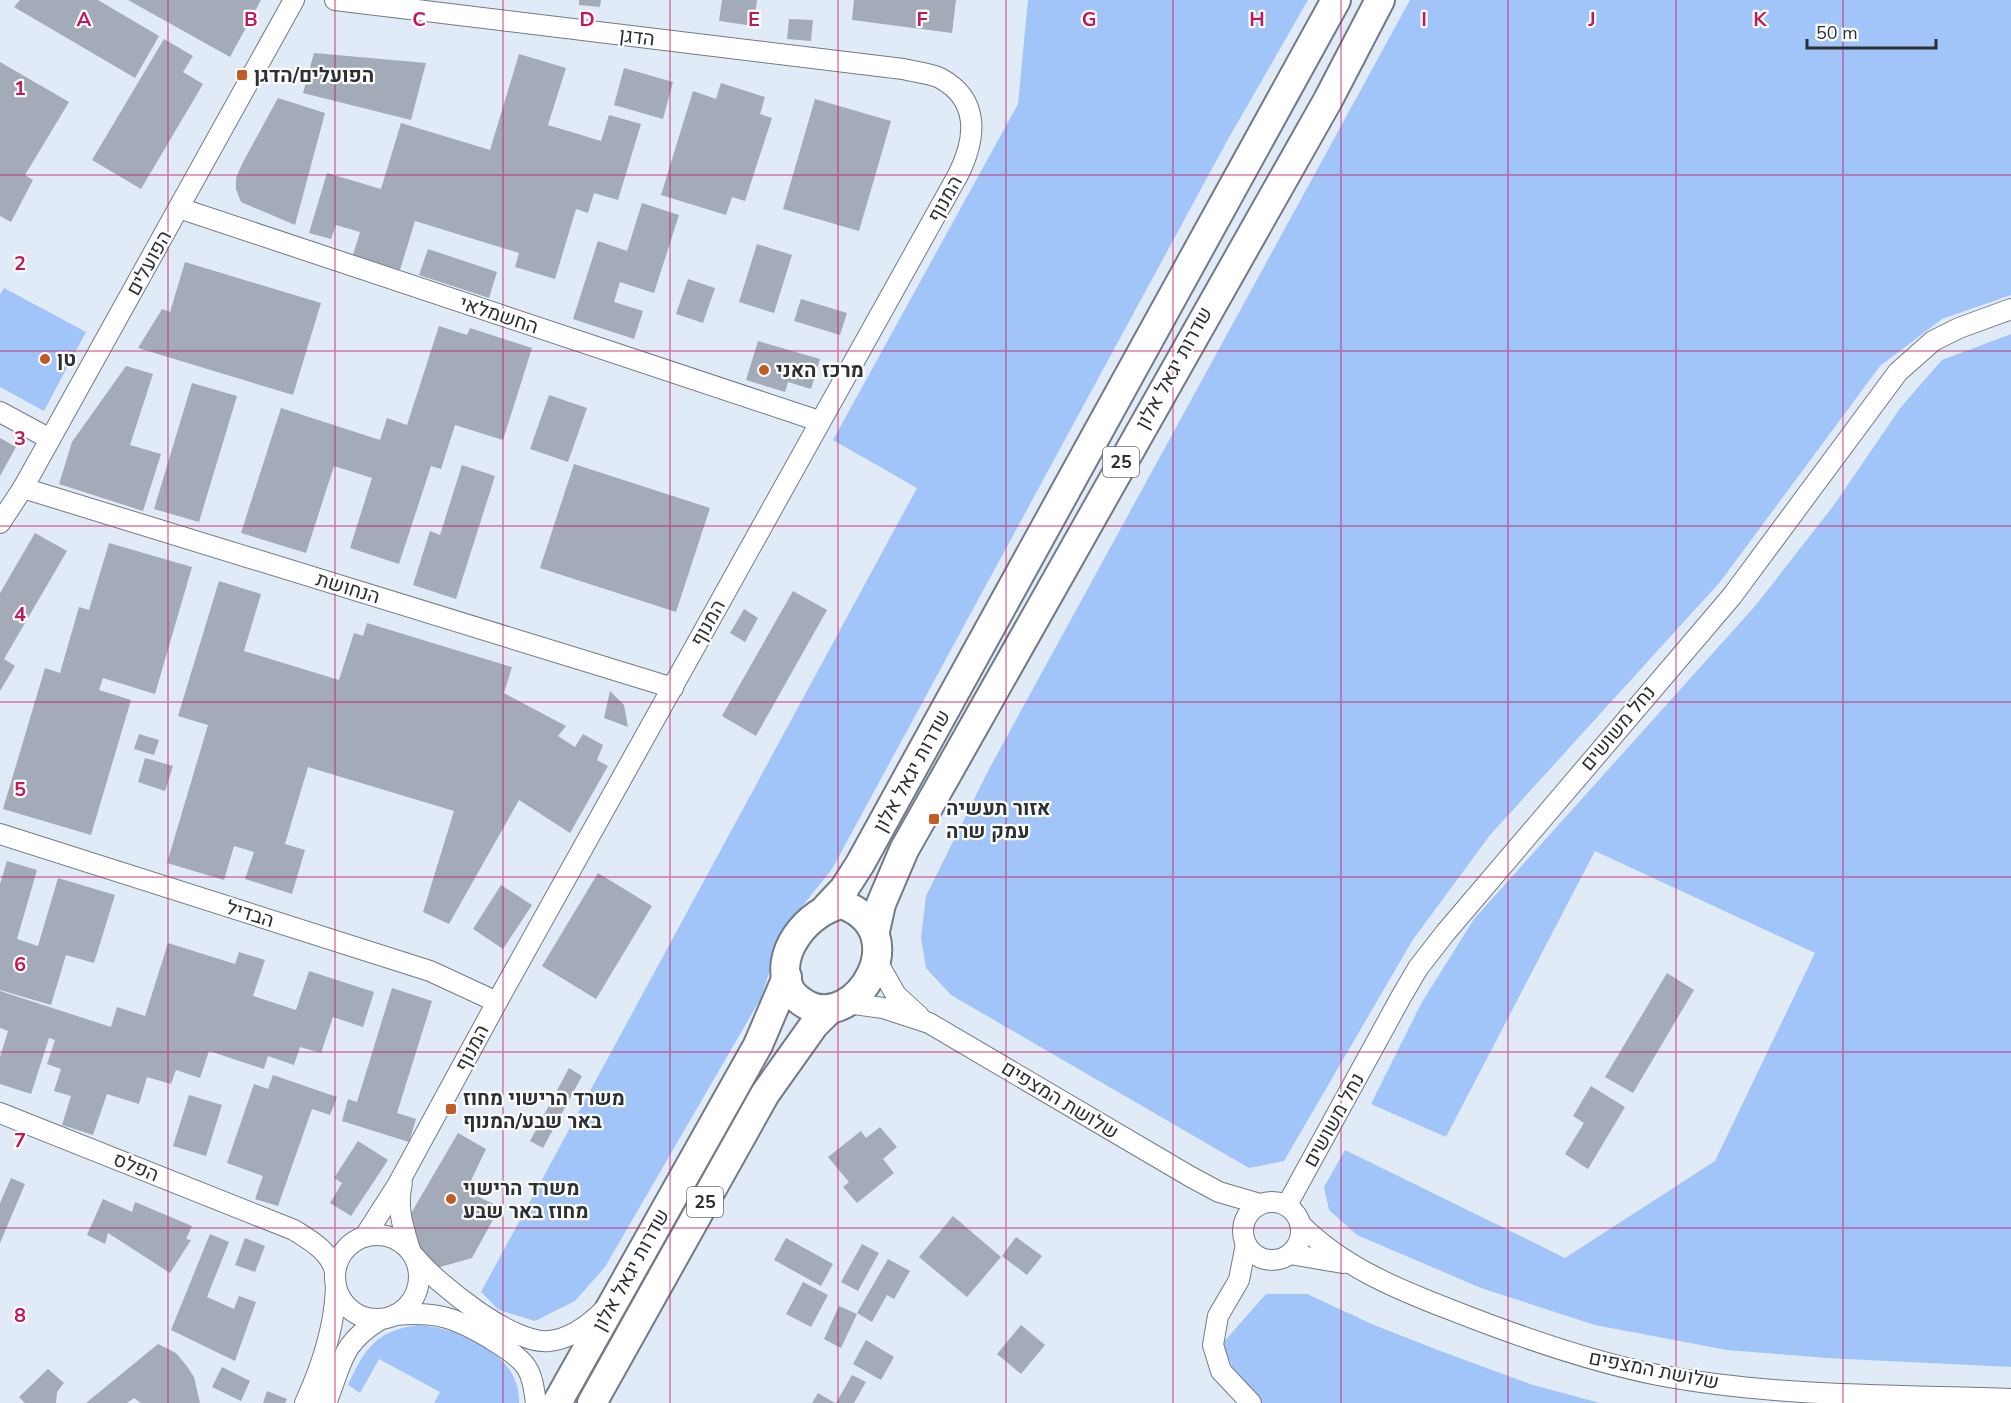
<svg xmlns="http://www.w3.org/2000/svg" width="2011" height="1403" viewBox="0 0 2011 1403" font-family="'Nunito Sans',Heebo,sans-serif">
<style>
.green{fill:#a1c5f8}
.building{fill:#a3abb8}
.lines{fill:none;stroke-linecap:round;stroke-linejoin:round}
.minor-casing{stroke:#727a86;stroke-width:22}
.highway-casing{stroke:#727a86;stroke-width:32}
.minor{stroke:#fff;stroke-width:20}
.highway{stroke:#fff;stroke-width:28}
.grid{fill:none;stroke:#c2185b;stroke-width:1.5;stroke-opacity:0.55}
.poi-dot{fill:#bf5d22;stroke:#fff;stroke-width:2}
.labels{text-anchor:middle;dominant-baseline:central;stroke-width:4.5;stroke-linejoin:round;paint-order:stroke}
.shield{fill:#fff;stroke:#6b6e72;stroke-width:1.5}
.shield-label{font-size:18px;font-weight:bold;fill:#2c3035}
.street-label{font-size:20px;fill:#2c3035;stroke:#fff}
.poi-label{font-size:20px;font-weight:bold;fill:#2c3035;stroke:#fff;text-anchor:start}
.grid-label{font-size:20px;text-anchor:middle;font-weight:bold;fill:#c2185b;stroke:#fff;stroke-width:4.5;stroke-linejoin:round;paint-order:stroke}
</style>
<rect width="100%" height="100%" fill="#e1eaf7"/>
<g class="green">
<polygon points="1028,0 1308,0 1227,141 832,869 789,923 777,948 761,998 605,1267 575,1301 535,1321 499,1310 481,1292 917,488 833,440 1018,104"/>
<polygon points="1410,0 2011,0 2011,295 1942,319 1880,366 1720,582 1490,835 1412,941 1284,1161 1249,1168 951,995 926,968 921,938 926,896 988,771"/>
<polygon points="4,288 86,332 44,411 0,387 0,295"/>
<polygon points="2011,334 2011,1367 1826,1358 1727,1350 1595,1325 1481,1288 1357,1235 1329,1210 1324,1187 1345,1150 1565,1258 1715,1161 1815,953 1595,851 1446,1137 1371,1104 1422,1002 1474,919 1756,605 1834,505 1901,407 1942,360"/>
<polygon points="1266,1294 1307,1294 1374,1325 1443,1352 1533,1385 1600,1403 1262,1403 1234,1370 1221,1345"/>
<path d="M 418,1325 C 459,1328 521,1353 519,1403 L 434,1403 L 440,1392 L 379,1359 L 360,1393 L 348,1385 C 365,1348 376,1331 418,1325 Z"/>
</g>
<g class="building">
<polygon points="20,0 98,0 159,36 135,78 14,7"/>
<polygon points="128,0 261,0 230,57"/>
<polygon points="579,0 601,0 600,7 579,5"/>
<polygon points="722,0 757,0 754,26 719,21"/>
<polygon points="854,0 956,0 952,33 852,20"/>
<polygon points="789,19 813,20 811,41 787,39"/>
<polygon points="164,39 193,56 183,72 203,84 141,189 92,160"/>
<polygon points="314,53 426,63 411,120 303,93"/>
<polygon points="519,54 566,68 548,125 601,141 609,115 641,124 618,200 594,193 588,213 576,209 555,279 515,267 519,253 415,221 400,270 353,255 360,232 336,225 331,239 309,233 327,173 381,189 401,123 490,150"/>
<polygon points="0,62 69,102 25,175 33,180 11,222 0,216"/>
<polygon points="624,68 673,82 663,119 614,105"/>
<polygon points="721,83 765,97 760,114 772,118 745,201 732,197 726,215 661,195 693,91 716,99"/>
<polygon points="278,98 325,113 295,225 241,202 236,189 236,178 243,162"/>
<polygon points="815,99 891,121 859,231 783,209"/>
<polygon points="642,203 679,215 654,293 620,282 614,302 643,311 634,339 573,319 598,241 627,251"/>
<polygon points="757,244 792,255 774,313 739,302"/>
<polygon points="428,249 497,272 489,298 419,275"/>
<polygon points="185,262 321,303 293,395 138,348 162,309 170,312"/>
<polygon points="688,279 715,288 703,323 676,314"/>
<polygon points="801,299 847,313 840,335 794,321"/>
<polygon points="439,326 467,335 470,328 532,348 503,440 455,425 441,469 431,466 399,564 350,548 372,478 334,466 306,553 241,533 281,408 380,440 387,418 407,425"/>
<polygon points="758,341 820,359 811,389 788,382 785,392 746,380"/>
<polygon points="126,366 153,374 130,445 161,454 143,511 59,484 72,442"/>
<polygon points="192,383 237,396 199,522 154,509"/>
<polygon points="549,395 587,408 568,462 530,449"/>
<polygon points="0,438 16,447 0,476"/>
<polygon points="574,464 710,508 676,612 540,568"/>
<polygon points="462,465 495,476 456,599 413,585 430,531 440,535"/>
<polygon points="35,533 67,551 4,659 15,666 0,691 0,593"/>
<polygon points="109,543 192,567 155,694 103,678 99,690 131,700 91,835 3,809 45,668 60,673 79,607 89,610"/>
<polygon points="219,581 261,594 244,651 339,680 354,633 363,636 367,623 512,667 504,693 566,726 558,736 575,747 583,734 603,745 597,760 608,766 570,833 519,800 449,924 423,912 454,811 308,767 285,844 305,850 292,894 245,879 254,852 234,846 224,880 167,863 208,725 178,716"/>
<polygon points="793,591 827,610 756,736 722,716"/>
<polygon points="744,609 758,618 745,642 730,633"/>
<polygon points="610,691 624,705 628,727 604,718"/>
<polygon points="139,734 159,740 154,755 134,749"/>
<polygon points="145,758 173,766 165,791 138,782"/>
<polygon points="7,861 37,870 17,939 38,946 58,878 115,895 94,963 66,955 51,1005 0,990 0,884"/>
<polygon points="598,873 652,906 596,999 542,966"/>
<polygon points="501,885 532,905 503,949 473,929"/>
<polygon points="168,943 235,964 239,952 265,960 253,996 296,1010 309,971 374,992 363,1027 333,1017 321,1053 300,1047 294,1065 268,1056 264,1069 209,1051 200,1078 176,1070 171,1084 147,1077 139,1104 107,1094 93,1135 62,1125 71,1096 54,1091 61,1069 47,1064 55,1040 49,1038 31,1094 0,1084 0,1057 8,1031 0,1028 0,991 111,1027 117,1007 145,1016"/>
<polygon points="1667,973 1694,990 1633,1093 1605,1077"/>
<polygon points="392,988 432,1001 397,1113 416,1119 409,1142 342,1121 348,1099 357,1102"/>
<polygon points="569,1068 582,1076 543,1148 530,1141"/>
<polygon points="273,1075 337,1097 330,1115 312,1109 278,1206 255,1199 263,1176 227,1163 254,1084 268,1089"/>
<polygon points="1591,1086 1625,1107 1588,1169 1565,1154 1584,1123 1573,1116"/>
<polygon points="189,1095 222,1105 206,1156 173,1146"/>
<polygon points="880,1127 897,1147 883,1159 894,1173 857,1203 843,1187 849,1182 828,1157 861,1131 866,1138"/>
<polygon points="458,1133 486,1149 466,1191 500,1207 472,1258 426,1271 403,1227"/>
<polygon points="358,1141 388,1160 351,1216 330,1203 342,1183 334,1178"/>
<polygon points="11,1178 25,1184 0,1243 0,1203"/>
<polygon points="103,1199 132,1212 135,1202 192,1226 186,1239 191,1240 170,1273 108,1233 105,1244 87,1235"/>
<polygon points="953,1216 1001,1257 967,1297 919,1257"/>
<polygon points="210,1234 229,1242 207,1297 234,1309 239,1296 256,1302 235,1361 171,1330"/>
<polygon points="1016,1237 1042,1256 1027,1275 1002,1256"/>
<polygon points="245,1238 265,1246 255,1272 235,1265"/>
<polygon points="786,1238 833,1264 821,1286 774,1260"/>
<polygon points="862,1244 879,1253 858,1291 841,1282"/>
<polygon points="888,1259 910,1271 894,1299 887,1295 872,1322 857,1313"/>
<polygon points="803,1282 828,1295 811,1327 786,1314"/>
<polygon points="839,1306 857,1314 841,1348 824,1339"/>
<polygon points="1021,1325 1045,1345 1021,1374 997,1354"/>
<polygon points="866,1340 894,1357 881,1380 853,1364"/>
<polygon points="158,1344 176,1353 186,1365 194,1377 200,1403 141,1403 134,1398 127,1403 86,1403"/>
<polygon points="222,1367 250,1381 241,1401 212,1387"/>
<polygon points="48,1369 64,1383 57,1392 56,1403 25,1403 19,1397"/>
<polygon points="852,1375 866,1382 854,1403 836,1403"/>
<polygon points="267,1391 287,1399 285,1403 263,1403"/>
<polygon points="818,1393 835,1403 812,1403"/>
</g>
<g class="lines">
<g class="minor-casing">
<g id="minor">
<path d="M 335,0 L 903,69 C 915,72 929,73 940,78 C 981,100 976,139 958,175 L 497,1002 L 397,1186 L 365,1236"/>
<polyline points="179,208 819,421"/>
<polyline points="0,412 50,439"/>
<polyline points="23,488 673,688"/>
<polyline points="0,523 23,488 294,0"/>
<polyline points="0,834 430,971 497,1002"/>
<polyline points="875,958 896,995 919,1016"/>
<polyline points="847,1003 883,1008 929,1023 1191,1177 1219,1192 1260,1204"/>
<path d="M 0,1113 L 294,1230 C 310,1240 331,1252 335,1272"/>
<path d="M 402,1183 C 396,1207 403,1227 410,1250"/>
<circle cx="1272" cy="1231" r="29"/>
<polyline points="1287,1205 1401,997 1418,968 1446,932 1732,596 1898,372 1933,341 1959,328 2011,309"/>
<path d="M 1301,1225 C 1343,1267 1399,1290 1454,1311 C 1520,1337 1588,1361 1658,1375 C 1774,1397 1894,1395 2011,1399"/>
<circle cx="377" cy="1277" r="42"/>
<polyline points="1246,1244 1239,1280 1218,1316 1213,1345 1221,1371 1251,1403"/>
<polyline points="1290,1254 1343,1263"/>
<path d="M 415,1257 C 437,1284 513,1345 549,1341 C 570,1339 589,1325 604,1310"/>
<path d="M 395,1315 C 437,1311 456,1318 491,1339 C 502,1346 515,1353 524,1364 C 533,1375 534,1390 536,1403"/>
<path d="M 305,1403 C 322,1366 335,1327 336,1286"/>
<path d="M 326,1403 C 343,1362 340,1344 381,1319"/>
</g>
</g>
<g class="highway-casing">
<g id="highway">
<path d="M 842,904 C 917,932 856,1031 807,1005 C 800,1001 794,997 790,990 C 772,954 808,911 842,904 Z"/>
<polyline points="827,907 844,889 860,864 1336,0"/>
<polyline points="875,931 881,904 904,850 1328,100 1380,0"/>
<polyline points="557,1403 758,1045 787,977"/>
<polyline points="592,1403 765,1094 814,1025 830,1009"/>
</g>
</g>
<use href="#minor" class="minor"/>
<use href="#highway" class="highway"/>
</g>
<path class="grid" d="M 168,0 L 168,1403M 335,0 L 335,1403M 503,0 L 503,1403M 670,0 L 670,1403M 838,0 L 838,1403M 1006,0 L 1006,1403M 1173,0 L 1173,1403M 1341,0 L 1341,1403M 1508,0 L 1508,1403M 1676,0 L 1676,1403M 1843,0 L 1843,1403M 0,175 L 2011,175M 0,351 L 2011,351M 0,526 L 2011,526M 0,702 L 2011,702M 0,877 L 2011,877M 0,1052 L 2011,1052M 0,1228 L 2011,1228"/>
<g class="poi-dot">
<rect x="236" y="69" width="12" height="12" rx="3"/>
<circle cx="45" cy="359" r="6"/>
<circle cx="764" cy="370" r="6"/>
<rect x="928" y="813" width="12" height="12" rx="3"/>
<rect x="445" y="1103" width="12" height="12" rx="3"/>
<circle cx="451" cy="1199" r="6"/>
</g>
<g class="labels">
<g class="shield">
<rect x="1103" y="447" width="36" height="30" rx="4.5"/>
<rect x="687" y="1187" width="36" height="30" rx="4.5"/>
</g>
<g class="shield-label">
<text x="1121" y="462">25</text>
<text x="705" y="1202">25</text>
</g>
<g class="street-label">
<text transform="translate(637 37) rotate(7)">הדגן</text>
<text transform="translate(945 199) rotate(-61)">המנוף</text>
<text transform="translate(149 263) rotate(-61)">הפועלים</text>
<text transform="translate(499 315) rotate(18)">החשמלאי</text>
<text transform="translate(1174 368) rotate(-61)">שדרות יגאל אלון</text>
<text transform="translate(348 588) rotate(17)">הנחושת</text>
<text transform="translate(708 623) rotate(-61)">המנוף</text>
<text transform="translate(1618 728) rotate(-50)">נחל משושים</text>
<text transform="translate(912 771) rotate(-61)">שדרות יגאל אלון</text>
<text transform="translate(250 914) rotate(17)">הבדיל</text>
<text transform="translate(472 1048) rotate(-62)">המנוף</text>
<text transform="translate(1060 1100) rotate(31)">שלושת המצפים</text>
<text transform="translate(1334 1120) rotate(-61)">נחל משושים</text>
<text transform="translate(136 1167) rotate(22)">הפלס</text>
<text transform="translate(631 1270) rotate(-61)">שדרות יגאל אלון</text>
<text transform="translate(1654 1370) rotate(11)">שלושת המצפים</text>
</g>
<g class="poi-label">
<text x="254" y="75">הפועלים/הדגן</text>
<text x="57" y="359">טן</text>
<text x="776" y="370">מרכז האני</text>
<text x="946" y="808">אזור תעשיה<tspan x="946" dy="23">עמק שרה</tspan></text>
<text x="463" y="1098">משרד הרישוי מחוז<tspan x="463" dy="23">באר שבע/המנוף</tspan></text>
<text x="463" y="1188">משרד הרישוי<tspan x="463" dy="23">מחוז באר שבע</tspan></text>
</g>
</g>
<g class="grid-label">
<text x="84" y="26">A</text>
<text x="251" y="26">B</text>
<text x="419" y="26">C</text>
<text x="587" y="26">D</text>
<text x="754" y="26">E</text>
<text x="922" y="26">F</text>
<text x="1089" y="26">G</text>
<text x="1257" y="26">H</text>
<text x="1424" y="26">I</text>
<text x="1592" y="26">J</text>
<text x="1760" y="26">K</text>
<text x="20" y="95">1</text>
<text x="20" y="270">2</text>
<text x="20" y="445">3</text>
<text x="20" y="621">4</text>
<text x="20" y="796">5</text>
<text x="20" y="971">6</text>
<text x="20" y="1147">7</text>
<text x="20" y="1322">8</text>
</g>
<path d="M1807 39v9h129v-9" fill="none" stroke="#2c3035" stroke-width="3"/>
<text x="1816" y="39" font-size="18" fill="#2c3035" stroke="#ffffff" stroke-width="4.5" paint-order="stroke">50 m</text>
</svg>
